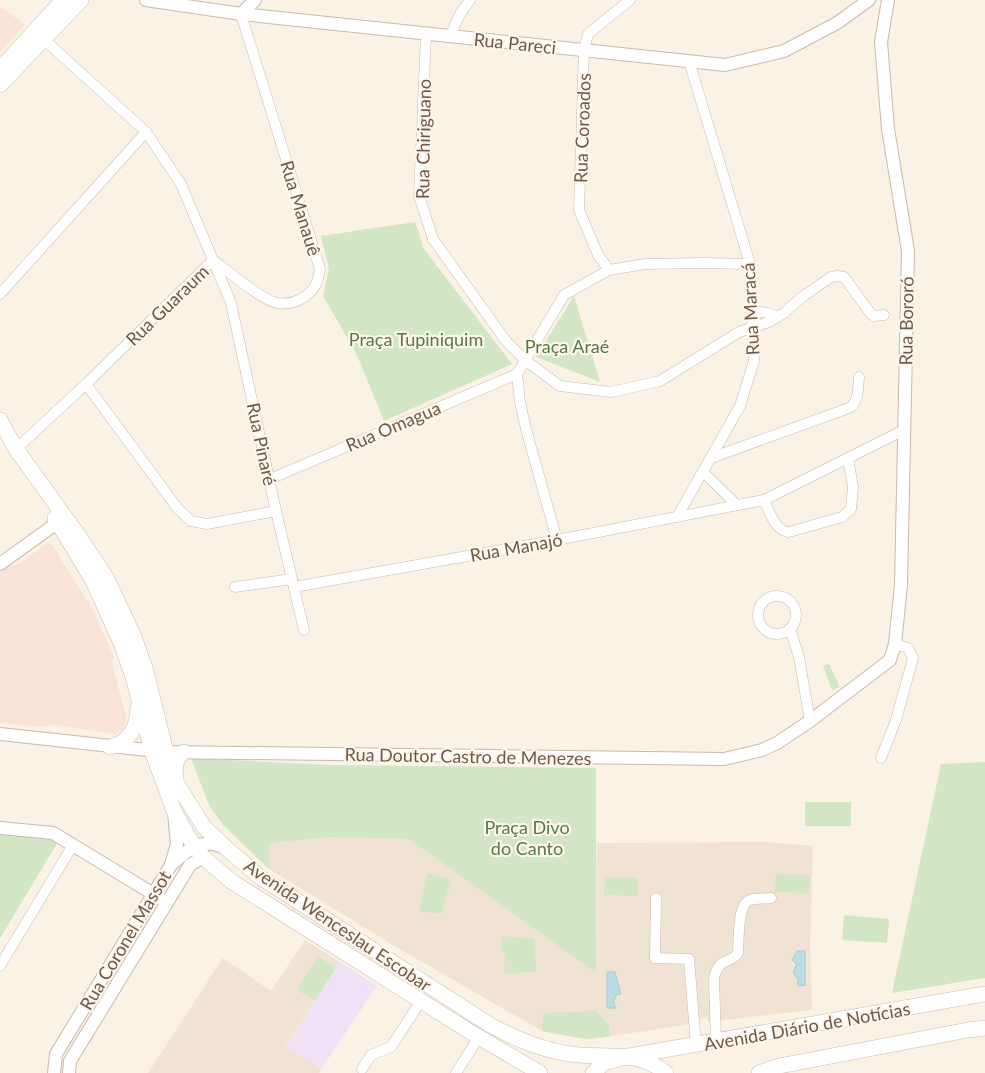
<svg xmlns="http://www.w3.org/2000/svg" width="985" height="1073" viewBox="0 0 985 1073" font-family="Lato,sans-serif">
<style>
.residential{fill:#f1e3d4}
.commercial{fill:#f9e3d9}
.education{fill:#efe2f6}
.green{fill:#d2e6c5}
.water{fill:#bbdce2;stroke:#a2cbd3}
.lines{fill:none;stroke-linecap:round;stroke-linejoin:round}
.minor-casing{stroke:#cab9ac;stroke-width:11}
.tertiary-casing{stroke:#cab9ac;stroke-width:14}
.secondary-casing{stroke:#cdbaaa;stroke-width:16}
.minor{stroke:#fff;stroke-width:10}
.tertiary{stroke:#fff;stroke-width:12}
.secondary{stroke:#fff;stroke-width:15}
.labels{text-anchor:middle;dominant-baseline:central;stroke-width:4.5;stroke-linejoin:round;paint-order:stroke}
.street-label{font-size:18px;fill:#70594c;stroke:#fdf6eb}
.park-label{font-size:18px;fill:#577a48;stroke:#fdf6eb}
</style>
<rect width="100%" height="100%" fill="#faf2e5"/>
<g class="residential">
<polygon points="333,837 409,839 596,973 597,843 767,842 813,846 810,946 812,1010 708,1022 707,1017 690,1024 594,1039 577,1038 542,1031 401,950 269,869 269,843"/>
<polygon points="305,940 340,962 286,1046 322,1069 319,1073 148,1073 223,958 271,991"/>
</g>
<g class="commercial">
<polygon points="0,6 25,25 0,52"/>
<polygon points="47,543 52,545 91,606 114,657 112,662 127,721 123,729 116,734 55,725 40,727 0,723 0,573 8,567 20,563"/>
</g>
<polygon class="education" points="340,962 377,986 322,1068 286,1047"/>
<g class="green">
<polygon points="415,222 424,249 512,364 384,421 356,353 323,296 329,269 321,236"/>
<polygon points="574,296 600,382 536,357"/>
<polygon points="829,664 840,687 832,690 823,666"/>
<polygon points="191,758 329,765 596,768 596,973 409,839 333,837 270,843 269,869 223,825 209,805"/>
<polygon points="985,762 985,978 892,993 941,764"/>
<rect x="805" y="802" width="46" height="24"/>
<polygon points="0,833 41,836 58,842 0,938"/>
<polygon points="427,873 451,879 442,913 419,912"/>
<polygon points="776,874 810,875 809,893 775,892"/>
<polygon points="605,877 638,878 638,896 604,895"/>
<polygon points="844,915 889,919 887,943 842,940"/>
<polygon points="501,936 535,939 536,972 504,973 505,951 501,951"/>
<polygon points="318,956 336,968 315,1001 297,990"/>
<polygon points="596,1011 609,1025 610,1036 586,1039 542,1031 543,1013"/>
</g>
<g class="water">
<polygon points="797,951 805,951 805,985 798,986 798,979 793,973 797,964 792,960"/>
<polygon points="607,972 615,972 621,994 617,994 613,1002 616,1008 607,1008"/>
</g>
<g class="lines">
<g class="minor-casing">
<g id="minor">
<polyline points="426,34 419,196 433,239 506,341 525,360 560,386 611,392 660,381 739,332 769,322 784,313 802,297 831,277 837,276 844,277 871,314 874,316 884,315"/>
<polyline points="39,35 146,132 181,184 231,303 276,511 304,630"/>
<polyline points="450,36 460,14 470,0"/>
<path d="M 213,260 C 228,271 260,299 277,303 C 292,306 310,297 316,284 C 318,280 319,273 320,269 L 241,14"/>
<polyline points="609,270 598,255 579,210 584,50 588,34 630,0"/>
<polyline points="0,294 146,132"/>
<polyline points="752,311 768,313 778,317"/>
<polyline points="86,384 178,509 191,521 207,524 276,511"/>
<polyline points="16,449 86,384 213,260"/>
<path d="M 711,458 L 849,408 C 859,402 858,388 859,377"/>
<polyline points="703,472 737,505"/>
<polyline points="270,479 517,374"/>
<path d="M 764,500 C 770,512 774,530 789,532 L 842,517 L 851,509 L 853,487 L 848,458"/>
<polyline points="677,517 740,406 754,361 750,264 689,61"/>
<polyline points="557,540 526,429 520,402 517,374 564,295 609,270 645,264 704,263 750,264"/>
<polyline points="235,587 292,579"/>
<polyline points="294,587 557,540 764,500 904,430"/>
<circle cx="777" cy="615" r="19"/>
<polyline points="790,629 799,657 810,721"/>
<polyline points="881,758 896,720 913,658 908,648 895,644"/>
<polyline points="656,898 655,958 689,959 696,1046"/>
<polyline points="0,966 73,845"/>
<path d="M 716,1042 L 714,978 C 719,956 730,965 738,953 C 739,941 737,904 750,900 C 756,898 765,899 771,898"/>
<polyline points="362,1069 371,1055 391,1047 421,1001"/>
<polyline points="456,1073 479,1037"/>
</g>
</g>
<g class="tertiary-casing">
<g id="tertiary">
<polyline points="146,0 241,14 725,65 784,51 837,23 869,0"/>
<polyline points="241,14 255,0"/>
<polyline points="0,564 57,523"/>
<polyline points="0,734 166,752 724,759 762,750 777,743 810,721 890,660 895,644 901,585 908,251 888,129 881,42 888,0"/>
<polyline points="0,828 53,833 160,898"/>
<polyline points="171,865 177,844 174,813"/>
<path d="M 54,1073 L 56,1054 L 171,865 C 188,849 201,837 225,848"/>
<polyline points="69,1073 70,1061 190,865 203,857"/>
</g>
</g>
<g class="secondary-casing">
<g id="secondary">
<polyline points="0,69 63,0"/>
<polyline points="0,85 81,0"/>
<path d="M 0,420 L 16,449 L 78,535 L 107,579 L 134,637 L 146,671 L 166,752 L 177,784 L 204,827 L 226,848 L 260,877 L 490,1025 C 516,1039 541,1050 570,1054 C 604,1059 637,1049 666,1073"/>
<polyline points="55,518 93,581 121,643 133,677 152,751 174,811 189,838 203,857 231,881 472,1033 540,1073"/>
<path d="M 110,747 C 130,742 138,726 138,707"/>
<path d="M 176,777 C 174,768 176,757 184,752"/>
<polyline points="593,1073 604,1063 629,1056 985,994"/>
<polyline points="759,1073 779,1066 968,1030 985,1028"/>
</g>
</g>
<use href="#minor" class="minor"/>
<use href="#tertiary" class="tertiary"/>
<use href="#secondary" class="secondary"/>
</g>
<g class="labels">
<g class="street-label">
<text transform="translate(515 43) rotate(6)">Rua Pareci</text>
<text transform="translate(582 128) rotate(-88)">Rua Coroados</text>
<text transform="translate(423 139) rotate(-89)">Rua Chiriguano</text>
<text transform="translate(301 208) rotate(73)">Rua Manauê</text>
<text transform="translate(167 305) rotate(-44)">Rua Guaraum</text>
<text transform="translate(750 309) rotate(-93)">Rua Maracá</text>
<text transform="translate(906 321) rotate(-89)">Rua Bororó</text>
<text transform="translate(393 426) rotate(-23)">Rua Omagua</text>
<text transform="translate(262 444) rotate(78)">Rua Pinaré</text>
<text transform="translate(516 547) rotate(-10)">Rua Manajó</text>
<text transform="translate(468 756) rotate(1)">Rua Doutor Castro de Menezes</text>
<text transform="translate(338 925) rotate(34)">Avenida Wenceslau Escobar</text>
<text transform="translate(125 940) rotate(-59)">Rua Coronel Massot</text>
<text transform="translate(807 1026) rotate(-10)">Avenida Diário de Notícias</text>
</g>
<g class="park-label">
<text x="416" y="339">Praça Tupiniquim</text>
<text x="567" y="346">Praça Araé</text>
<text x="527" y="827">Praça Divo<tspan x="527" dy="21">do Canto</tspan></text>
</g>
</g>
</svg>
